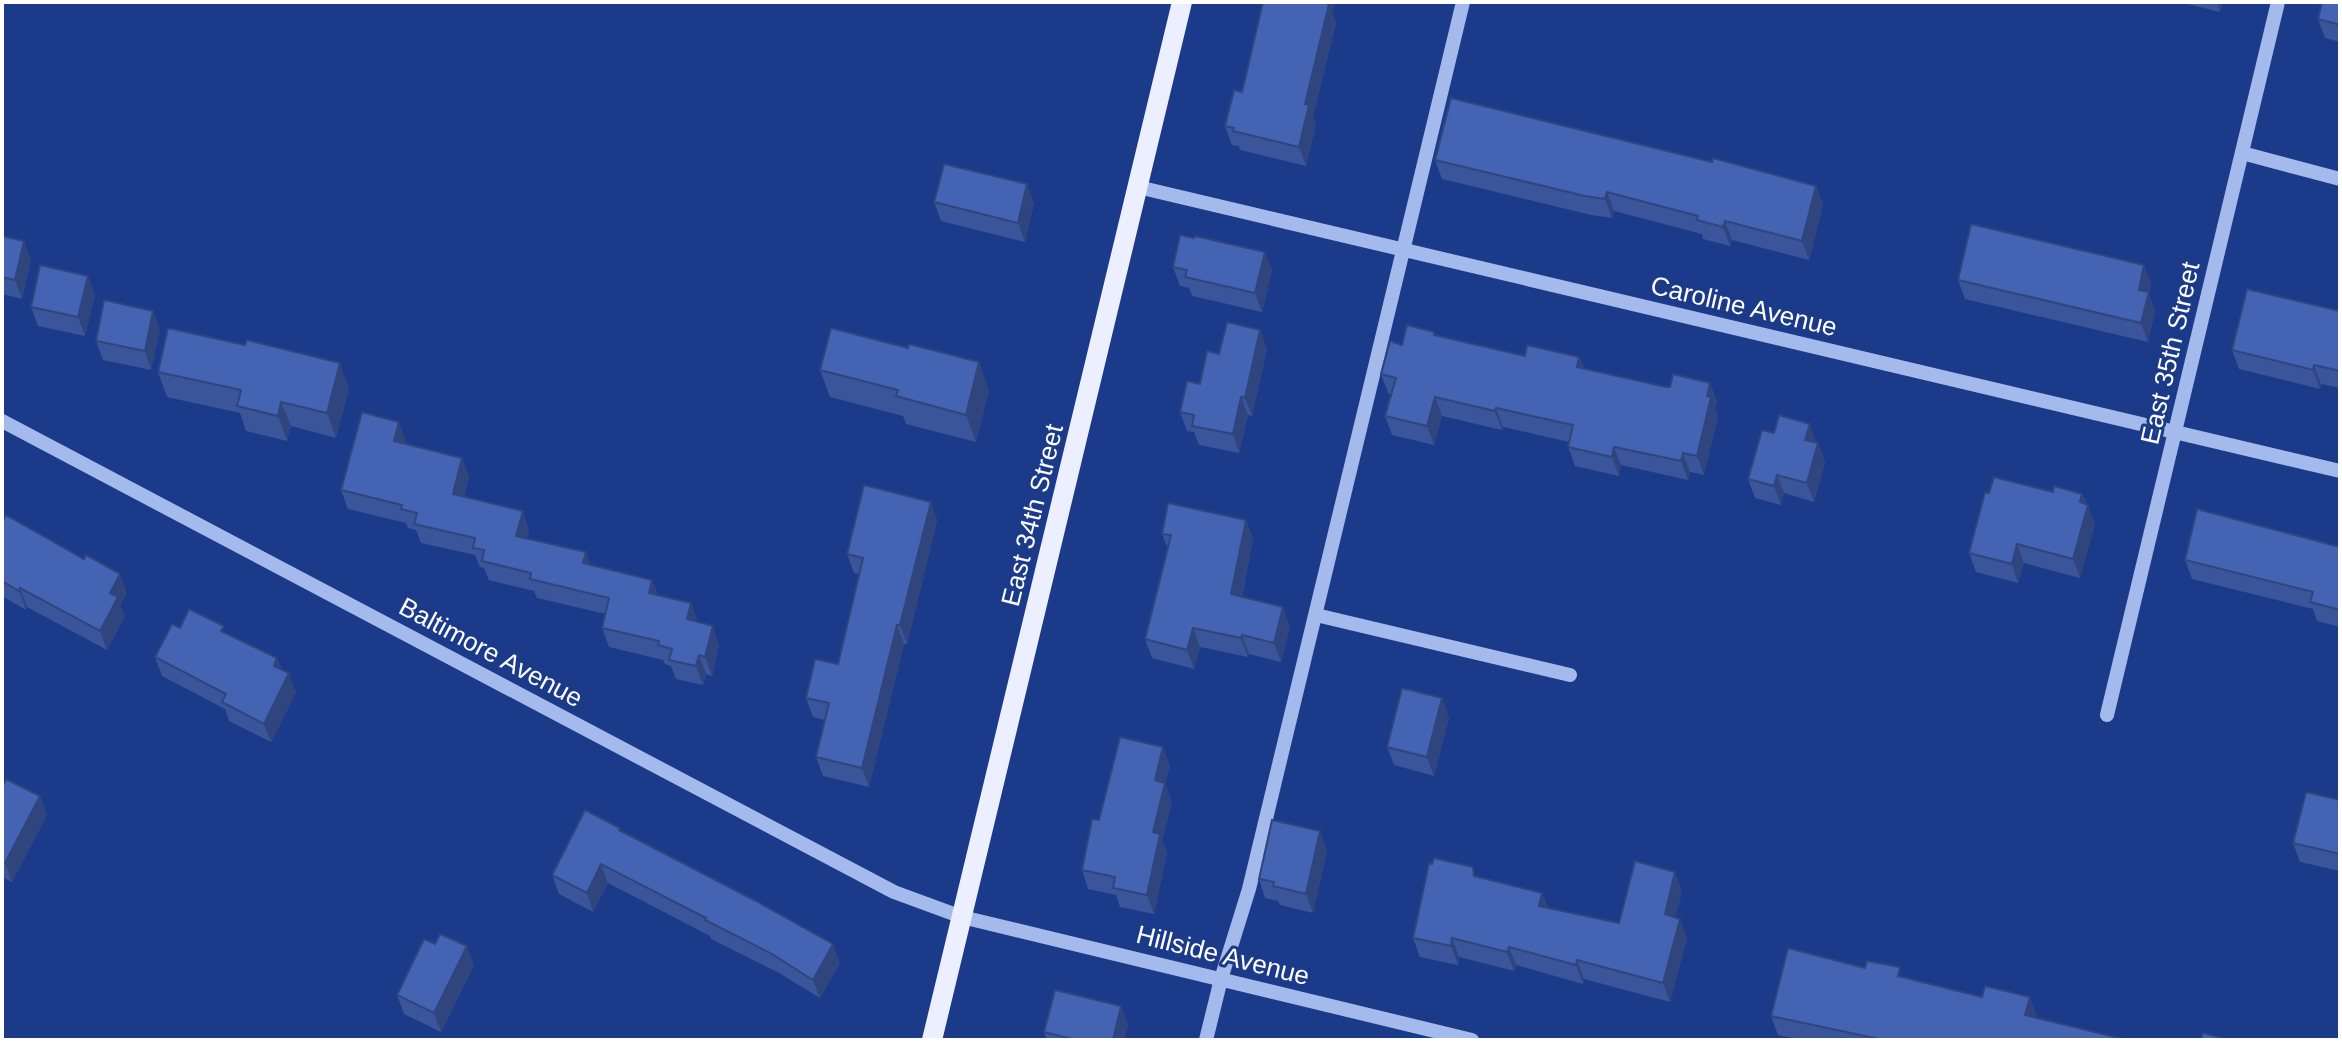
<svg xmlns="http://www.w3.org/2000/svg" width="2342" height="1042" viewBox="0 0 2342 1042" font-family="Arial,sans-serif">
<style>
.lines{fill:none;stroke-linecap:round;stroke-linejoin:round}
.minor{stroke:#a5baec;stroke-width:14}
.major{stroke:#ebefff;stroke-width:20}
.wall{fill:#3a5599}
.shaded-wall{fill:#30457d}
.building{fill:#4463b2;stroke:#30457d;stroke-width:2}
.labels{text-anchor:middle;dominant-baseline:central;stroke-width:6;stroke-linejoin:round;paint-order:stroke}
.street-label{font-size:26px;fill:#fff;stroke:#1b3a89}
</style>
<rect width="100%" height="100%" fill="#1b3a89"/>
<g class="lines">
<g class="minor">
<polyline points="2242,153 2340,179"/>
<polyline points="1138,187 2340,471"/>
<polyline points="2,421 894,892 962,917 1472,1040"/>
<polyline points="1316,615 1570,675"/>
<polyline points="2107,715 2278,2"/>
<polyline points="1206,1040 1221,979 1249,889 1463,2"/>
</g>
<polyline class="major" points="932,1040 1182,2"/>
</g>
<g class="wall">
<polygon points="1263,2 1335,2 1332,13 1336,23 1313,116 1316,124 1306,166 1240,150 1239,146 1232,145 1225,126 1242,92"/>
<polygon points="2179,2 2223,2 2220,12"/>
<polygon points="2340,2 2340,42 2325,38 2318,19"/>
<polygon points="1435,160 1712,162 1816,186 1823,205 1809,260 1732,240 1730,246 1703,239 1702,234 1614,211 1612,218 1591,215 1442,179"/>
<polygon points="934,202 1034,203 1025,242 941,221"/>
<polygon points="2,236 31,260 22,299 2,294"/>
<polygon points="1194,238 1272,270 1262,312 1192,296 1189,288 1180,286 1173,267"/>
<polygon points="2144,265 2151,284 2149,294 2155,311 2148,342 1965,299 1958,280"/>
<polygon points="95,295 85,336 38,326 31,307"/>
<polygon points="2340,311 2340,388 2321,384 2320,389 2239,369 2232,350"/>
<polygon points="160,329 151,370 103,360 96,341"/>
<polygon points="1435,335 1525,356 1579,357 1584,368 1666,387 1710,383 1717,402 1715,408 1718,416 1704,475 1690,472 1688,480 1621,465 1619,476 1575,466 1568,447 1569,442 1503,427 1502,430 1442,416 1434,445 1392,435 1385,416 1391,394 1388,393 1381,374 1402,345"/>
<polygon points="1267,349 1252,416 1248,415 1239,453 1199,445 1194,432 1187,431 1180,412 1219,354"/>
<polygon points="820,370 989,390 976,442 906,424 903,416 830,397"/>
<polygon points="158,372 349,388 336,438 291,426 287,441 246,431 240,413 167,397"/>
<polygon points="406,441 405,443 462,458 469,477 464,497 529,530 527,538 591,565 652,580 658,595 698,622 719,645 712,676 706,674 703,685 676,679 671,666 665,664 663,660 609,647 602,628 606,614 537,598 534,591 489,580 484,568 480,567 475,555 421,543 416,530 408,528 406,523 348,509 341,490"/>
<polygon points="1817,443 1818,443 1825,462 1814,502 1784,493 1781,505 1755,498 1748,479"/>
<polygon points="2053,492 2082,494 2095,524 2080,578 2024,563 2018,583 1976,572 1969,553 1989,493"/>
<polygon points="931,502 937,521 907,644 904,644 869,787 823,776 816,757 825,720 813,717 806,698 838,664 859,574 854,573 847,554"/>
<polygon points="1246,520 1253,539 1242,597 1290,626 1281,662 1249,654 1248,657 1200,647 1194,669 1152,658 1145,639 1168,549 1162,534"/>
<polygon points="2,522 127,593 120,605 125,616 107,650 27,607 26,610 2,596"/>
<polygon points="2340,547 2340,627 2317,621 2313,609 2192,579 2185,560"/>
<polygon points="180,628 226,633 277,658 282,670 296,692 271,742 229,721 225,709 162,676 155,657"/>
<polygon points="1449,717 1434,776 1394,765 1387,747"/>
<polygon points="1170,766 1165,784 1172,802 1162,840 1167,853 1154,914 1120,907 1116,895 1088,889 1082,870 1099,820"/>
<polygon points="2,787 40,796 47,815 12,882 2,877"/>
<polygon points="2340,800 2340,871 2300,862 2293,843"/>
<polygon points="620,828 621,831 840,963 820,998 779,973 711,939 710,936 608,883 593,912 559,894 552,875"/>
<polygon points="1327,850 1313,913 1280,905 1278,901 1265,898 1259,879"/>
<polygon points="1477,877 1542,893 1548,908 1619,923 1682,891 1675,917 1687,938 1670,1002 1584,979 1583,984 1516,965 1514,971 1459,957 1458,965 1420,957 1413,938"/>
<polygon points="474,965 441,1032 404,1014 397,995"/>
<polygon points="1903,977 1982,997 2030,997 2036,1017 2127,1040 1803,1040 1778,1035 1771,1016"/>
<polygon points="1121,1006 1128,1025 1124,1040 1047,1040 1044,1032"/>
</g>
<g class="shaded-wall">
<polygon points="1323,2 1335,2 1332,13 1336,23 1313,116 1316,124 1306,166 1299,147 1305,104"/>
<polygon points="2217,2 2223,2 2220,12"/>
<polygon points="1027,184 1034,203 1025,242 1018,223"/>
<polygon points="1816,186 1823,205 1809,260 1802,241"/>
<polygon points="1607,192 1614,211 1612,218 1605,199"/>
<polygon points="1725,221 1732,240 1730,246 1723,227"/>
<polygon points="24,241 31,260 22,299 15,280"/>
<polygon points="1265,252 1272,270 1262,312 1255,293"/>
<polygon points="2144,265 2151,284 2149,294 2155,311 2148,342 2141,323 2139,290"/>
<polygon points="88,276 95,295 85,336 78,317"/>
<polygon points="153,311 160,329 151,370 145,351"/>
<polygon points="1260,330 1267,349 1252,416 1245,398"/>
<polygon points="1579,357 1586,376 1577,367"/>
<polygon points="979,362 989,390 976,442 966,415"/>
<polygon points="340,363 349,388 336,438 327,413"/>
<polygon points="2314,365 2321,384 2320,389 2313,370"/>
<polygon points="1710,383 1717,402 1715,408 1718,416 1704,475 1697,456"/>
<polygon points="1241,397 1248,415 1239,453 1233,434"/>
<polygon points="1435,397 1442,416 1434,445 1427,426"/>
<polygon points="281,402 291,426 287,441 278,416"/>
<polygon points="1496,408 1503,427 1502,430 1495,411"/>
<polygon points="399,422 406,441 401,460 394,441"/>
<polygon points="1810,424 1817,443 1805,440"/>
<polygon points="1818,443 1825,462 1814,502 1807,483"/>
<polygon points="1614,447 1621,465 1619,476 1612,457"/>
<polygon points="1683,453 1690,472 1688,480 1681,461"/>
<polygon points="462,458 469,477 460,513 453,494"/>
<polygon points="1777,475 1784,493 1781,505 1774,486"/>
<polygon points="2082,494 2087,509 2088,505 2095,524 2080,578 2073,559"/>
<polygon points="931,502 937,521 907,644 900,625"/>
<polygon points="523,511 529,530 523,555 516,536"/>
<polygon points="1246,520 1253,539 1238,613 1231,594"/>
<polygon points="2017,544 2024,563 2018,583 2012,564"/>
<polygon points="586,552 593,570 583,563"/>
<polygon points="120,574 127,593 120,605 125,616 107,650 100,631 110,593"/>
<polygon points="652,580 659,599 649,593"/>
<polygon points="20,588 27,607 26,610 19,591"/>
<polygon points="691,603 698,622 687,619"/>
<polygon points="1283,607 1290,626 1281,662 1274,643"/>
<polygon points="897,625 904,644 869,787 862,768"/>
<polygon points="713,626 719,645 712,676 705,657"/>
<polygon points="1193,628 1200,647 1194,669 1187,650"/>
<polygon points="1242,635 1249,654 1248,657 1241,638"/>
<polygon points="699,655 706,674 703,685 696,666"/>
<polygon points="277,658 284,677 274,666"/>
<polygon points="289,673 296,692 271,742 264,724"/>
<polygon points="1442,698 1449,717 1434,776 1427,757"/>
<polygon points="1163,747 1170,766 1165,784 1172,802 1162,840 1167,853 1154,914 1147,895 1155,780"/>
<polygon points="40,796 47,815 12,882 5,863"/>
<polygon points="1320,831 1327,850 1313,913 1306,894"/>
<polygon points="601,864 608,883 593,912 587,893"/>
<polygon points="1675,872 1682,891 1671,933 1665,914"/>
<polygon points="1542,893 1549,912 1539,906"/>
<polygon points="1680,919 1687,938 1670,1002 1663,983"/>
<polygon points="1452,938 1459,957 1458,965 1451,946"/>
<polygon points="833,944 840,963 820,998 813,980"/>
<polygon points="467,946 474,965 441,1032 434,1013"/>
<polygon points="1509,947 1516,965 1514,971 1507,952"/>
<polygon points="1577,960 1584,979 1583,984 1576,965"/>
<polygon points="2030,997 2037,1016 2032,1034 2025,1015"/>
<polygon points="1121,1006 1128,1025 1124,1040 1113,1040"/>
</g>
<g class="building">
<polygon points="1263,2 1323,2 1329,4 1305,104 1309,105 1299,147 1233,131 1234,128 1225,126 1234,90 1242,92"/>
<polygon points="2322,2 2340,2 2340,25 2318,19"/>
<polygon points="1451,98 1712,162 1713,158 1816,186 1802,241 1725,221 1723,227 1697,220 1698,216 1607,192 1605,199 1585,196 1435,160"/>
<polygon points="944,164 1027,184 1018,223 934,202"/>
<polygon points="1971,224 2144,265 2139,290 2149,292 2141,323 1958,280"/>
<polygon points="1180,235 1194,238 1195,236 1265,252 1255,293 1185,277 1187,270 1173,267"/>
<polygon points="2,236 24,241 15,280 2,277"/>
<polygon points="40,265 88,276 78,317 31,307"/>
<polygon points="2247,289 2340,311 2340,371 2314,365 2313,370 2232,350"/>
<polygon points="104,300 153,311 145,351 96,341"/>
<polygon points="1227,322 1260,330 1245,398 1241,397 1233,434 1192,426 1194,415 1180,412 1187,381 1200,384 1207,351 1219,354"/>
<polygon points="1407,325 1434,332 1434,335 1525,356 1527,345 1579,357 1577,367 1666,387 1670,387 1673,374 1710,383 1707,396 1711,397 1697,456 1683,453 1681,461 1614,447 1612,457 1568,447 1573,425 1496,408 1495,411 1435,397 1427,426 1385,416 1396,378 1381,374 1390,341 1402,345"/>
<polygon points="168,328 245,345 247,340 340,363 327,413 281,402 278,416 237,406 241,390 158,372"/>
<polygon points="831,328 908,348 909,344 979,362 966,415 896,396 898,390 820,370"/>
<polygon points="362,412 399,422 394,441 462,458 453,494 523,511 516,536 586,552 583,563 652,580 649,593 691,603 687,619 713,626 705,657 699,655 696,666 669,660 672,649 658,645 659,641 602,628 609,598 530,579 531,573 482,561 484,550 473,548 475,538 414,524 417,513 401,509 402,505 341,490"/>
<polygon points="1779,415 1810,424 1805,440 1818,443 1807,483 1777,475 1774,486 1748,479 1762,430 1774,433"/>
<polygon points="1994,477 2053,492 2054,486 2082,494 2080,502 2088,505 2073,559 2017,544 2012,564 1969,553 1985,492 1989,493"/>
<polygon points="864,485 931,502 900,625 897,625 862,768 816,757 829,703 806,698 815,659 838,664 863,558 847,554"/>
<polygon points="1168,503 1246,520 1231,594 1283,607 1274,643 1242,635 1241,638 1193,628 1187,650 1145,639 1171,535 1162,534"/>
<polygon points="2197,509 2340,547 2340,610 2310,602 2313,592 2185,560"/>
<polygon points="6,515 84,559 86,555 120,574 110,593 118,597 100,631 20,588 19,591 2,581 2,522"/>
<polygon points="189,609 224,626 221,631 277,658 274,666 289,673 264,724 222,702 226,694 155,657 172,624 180,628"/>
<polygon points="1402,688 1442,698 1427,757 1387,747"/>
<polygon points="1120,737 1163,747 1155,780 1165,783 1153,832 1160,834 1147,895 1113,888 1115,877 1082,870 1092,819 1099,820"/>
<polygon points="6,779 40,796 5,863 2,861 2,787"/>
<polygon points="2306,792 2340,800 2340,854 2293,843"/>
<polygon points="585,810 620,828 619,830 756,901 833,944 813,980 772,954 705,920 706,918 601,864 587,893 552,875"/>
<polygon points="1272,820 1320,831 1306,894 1273,886 1274,882 1259,879"/>
<polygon points="1434,858 1473,867 1474,876 1542,893 1539,906 1619,923 1635,861 1675,872 1665,914 1680,919 1663,983 1577,960 1576,965 1509,947 1507,952 1452,938 1451,946 1413,938 1429,863 1432,864"/>
<polygon points="440,934 467,946 434,1013 397,995 424,939 435,944"/>
<polygon points="1788,948 1865,968 1867,961 1900,967 1898,976 1982,997 1985,986 2030,997 2025,1015 2127,1040 1884,1040 1771,1016"/>
<polygon points="1055,990 1121,1006 1113,1040 1076,1040 1044,1032"/>
<polygon points="2203,1033 2230,1040 2201,1040"/>
</g>
<g class="labels">
<g class="street-label">
<text transform="translate(1744 306) rotate(13)">Caroline Avenue</text>
<text transform="translate(2170 353) rotate(-77)">East 35th Street</text>
<text transform="translate(1032 515) rotate(-76)">East 34th Street</text>
<text transform="translate(491 652) rotate(28)">Baltimore Avenue</text>
<text transform="translate(1223 955) rotate(14)">Hillside Avenue</text>
</g>
</g>
<rect width="2342" height="1042" fill="none" stroke="#ffffff" stroke-width="8"/>
</svg>
